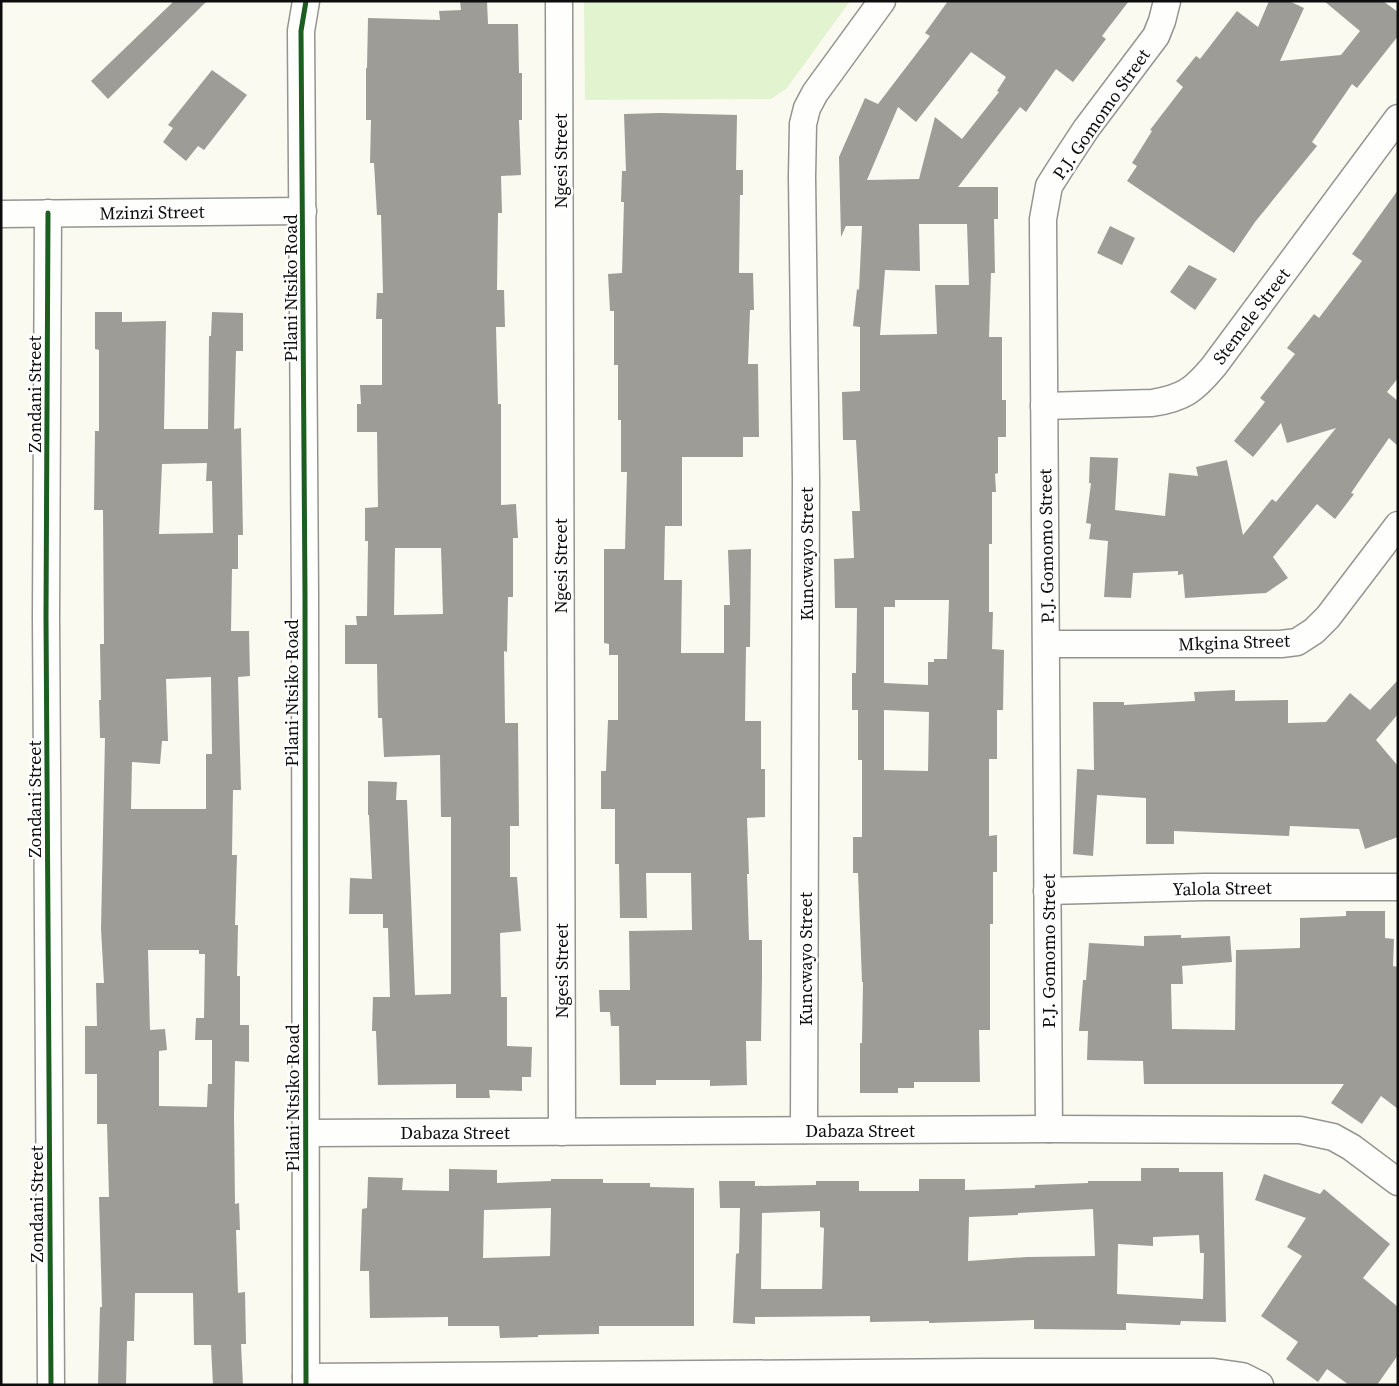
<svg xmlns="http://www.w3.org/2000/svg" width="1399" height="1386" viewBox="0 0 1399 1386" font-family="'Source Serif 4',serif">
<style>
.green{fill:#e1f3cf}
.building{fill:#9e9c97;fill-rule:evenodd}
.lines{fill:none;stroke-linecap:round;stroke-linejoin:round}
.street-casing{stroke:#949490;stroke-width:29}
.street{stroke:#fefefd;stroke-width:26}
.cycleway-casing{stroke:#fff;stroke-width:8}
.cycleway{stroke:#1b5e20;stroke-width:5}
.labels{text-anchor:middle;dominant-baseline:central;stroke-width:5;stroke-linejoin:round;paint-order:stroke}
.street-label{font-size:18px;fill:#0d0d0d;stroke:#fff}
</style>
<rect width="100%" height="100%" fill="#fbfaf1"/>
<polygon class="green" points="584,1 850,1 787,88 771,99 585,100"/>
<g class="building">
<polygon points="174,1 207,1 108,99 91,81"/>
<path d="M 460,1 L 487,1 L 488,24 L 518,24 L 519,73 L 522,73 L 522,120 L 519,120 L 521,175 L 501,176 L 502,213 L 498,213 L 497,290 L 504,290 L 505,327 L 496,327 L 498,404 L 501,404 L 501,505 L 516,504 L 518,538 L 513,538 L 513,597 L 508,597 L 507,652 L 504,651 L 505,723 L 518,723 L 519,826 L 510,826 L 510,877 L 517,877 L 521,931 L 500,933 L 501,997 L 507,997 L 507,1046 L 532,1047 L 531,1077 L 522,1077 L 522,1091 L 489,1090 L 490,1098 L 456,1098 L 456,1084 L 378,1085 L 376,1031 L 372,1031 L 373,997 L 390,997 L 388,928 L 383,928 L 383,914 L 349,914 L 350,878 L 372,879 L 369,815 L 368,815 L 368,781 L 397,782 L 396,800 L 407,800 L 415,995 L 451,994 L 451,817 L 441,817 L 440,755 L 384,757 L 382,718 L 378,718 L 377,664 L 345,664 L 345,625 L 357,625 L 356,616 L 367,616 L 368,541 L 365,541 L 365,508 L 378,507 L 377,432 L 357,432 L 357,404 L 361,404 L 360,385 L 382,385 L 382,319 L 376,319 L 377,293 L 383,293 L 381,215 L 377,215 L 374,163 L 370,163 L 371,120 L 366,120 L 366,68 L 367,68 L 368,18 L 440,20 L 439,11 L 461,10 ZM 395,548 L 441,548 L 443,614 L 394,615 Z"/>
<path d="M 948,1 L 1129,1 L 1102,36 L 1106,39 L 1073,82 L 1056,69 L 1026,112 L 1020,107 L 958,187 L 998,187 L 998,219 L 994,219 L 995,273 L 991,273 L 989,337 L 1002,337 L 1002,400 L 1006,400 L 1006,437 L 998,437 L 998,473 L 995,474 L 996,492 L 992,492 L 992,544 L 989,544 L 989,612 L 993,612 L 992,649 L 1004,650 L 1003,710 L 997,710 L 997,759 L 989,759 L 989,836 L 997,835 L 997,872 L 993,872 L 993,924 L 990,924 L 990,1030 L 979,1030 L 980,1082 L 914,1082 L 914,1088 L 898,1088 L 898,1093 L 860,1093 L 860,1043 L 862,1043 L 863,982 L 862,982 L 858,873 L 853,873 L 853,837 L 862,837 L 862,760 L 858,760 L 858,710 L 852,710 L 852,673 L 856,673 L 857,608 L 835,608 L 834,559 L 854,558 L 852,511 L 860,511 L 856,440 L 843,440 L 842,392 L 860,391 L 860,327 L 853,326 L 857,289 L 859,290 L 862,226 L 846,226 L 841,237 L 839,157 L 865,98 L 878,104 L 930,36 L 925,33 ZM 971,52 L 1006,77 L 997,91 L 999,92 L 962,139 L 935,117 L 919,179 L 867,180 L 898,107 L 916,122 ZM 919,224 L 967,224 L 969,285 L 935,285 L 937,334 L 880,335 L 885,270 L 920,271 ZM 895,600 L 949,600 L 947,659 L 934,659 L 934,662 L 928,662 L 928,685 L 884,683 L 884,607 L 895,607 ZM 884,710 L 929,712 L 928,771 L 884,770 Z"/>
<polygon points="1269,1 1289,1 1304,8 1280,61 1341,55 1360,31 1324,1 1383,1 1398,12 1398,36 1357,88 1352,84 1312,142 1317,146 1255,222 1234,253 1127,181 1137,166 1132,163 1152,131 1150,130 1183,87 1176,81 1196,56 1200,59 1237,11 1258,27"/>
<polygon points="212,70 247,95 204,150 198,146 186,161 163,142 173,128 168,125"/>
<polygon points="660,113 737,115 736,170 743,170 743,195 740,195 739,273 753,273 754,310 750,310 748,364 758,364 759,437 743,437 743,457 682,457 682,526 665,526 664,580 682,580 681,653 724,653 724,605 730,605 728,550 751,549 750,647 746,647 745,721 761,721 761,769 765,769 765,817 747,818 749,874 747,874 749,940 762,940 762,976 761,1041 746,1041 747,1085 710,1086 710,1080 656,1080 656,1085 620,1085 619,1026 611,1026 610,1012 600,1012 599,990 630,990 629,931 692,930 691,873 646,873 647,918 620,918 619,864 615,864 615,809 601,809 601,771 606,771 608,720 618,720 618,655 609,655 609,644 604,643 604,549 625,549 627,472 621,472 621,420 618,420 618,365 614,365 614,311 610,311 608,274 622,273 624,202 621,202 622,171 626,171 624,114"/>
<polygon points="1398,190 1398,378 1387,392 1398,401 1398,446 1389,438 1351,493 1354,494 1335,519 1317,504 1273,557 1288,578 1266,593 1185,598 1183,574 1178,575 1178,571 1133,573 1131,598 1104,597 1108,541 1089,539 1091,524 1086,523 1091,483 1089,483 1090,457 1118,458 1115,510 1165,516 1169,473 1198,476 1196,467 1227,460 1243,535 1272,499 1276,502 1336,428 1287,443 1281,423 1253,457 1234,441 1265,402 1260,398 1295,354 1287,348 1314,314 1319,318 1362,261 1352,254"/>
<polygon points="1110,226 1135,238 1122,265 1097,253"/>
<polygon points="1189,265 1217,279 1195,310 1170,292"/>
<path d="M 95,312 L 122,312 L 122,322 L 166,321 L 164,429 L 208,429 L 209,336 L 211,336 L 212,312 L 243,313 L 243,351 L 236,351 L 234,429 L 241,428 L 243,535 L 238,535 L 238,569 L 232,569 L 231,631 L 249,631 L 250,676 L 238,677 L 241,790 L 233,790 L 232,855 L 237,855 L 235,925 L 238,925 L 237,976 L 240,976 L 240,1025 L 249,1025 L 249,1062 L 235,1061 L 234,1115 L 235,1204 L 239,1203 L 240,1230 L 236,1230 L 238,1293 L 245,1292 L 246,1344 L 241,1344 L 243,1385 L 213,1385 L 211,1345 L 194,1345 L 193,1293 L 135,1293 L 134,1341 L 127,1341 L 126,1385 L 98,1385 L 100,1307 L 102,1307 L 99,1197 L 109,1197 L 107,1124 L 97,1124 L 97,1074 L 85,1074 L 85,1026 L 97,1026 L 96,983 L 104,983 L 101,929 L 105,738 L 100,738 L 99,700 L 101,700 L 100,644 L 104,644 L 103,510 L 94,510 L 95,431 L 99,431 L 99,350 L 95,349 ZM 207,463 L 206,481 L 212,481 L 213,533 L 159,534 L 162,464 ZM 211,677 L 212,754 L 206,754 L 206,809 L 131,809 L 132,762 L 160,764 L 162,741 L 168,741 L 166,679 ZM 148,950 L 199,950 L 199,954 L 205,954 L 204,1018 L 196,1018 L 195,1040 L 212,1040 L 212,1084 L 208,1084 L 207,1107 L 159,1106 L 159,1051 L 167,1050 L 165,1029 L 150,1030 Z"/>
<polygon points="1398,680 1398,714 1376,740 1398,766 1398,837 1365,849 1359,829 1290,826 1289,836 1174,831 1174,844 1146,844 1146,798 1097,795 1093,856 1073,854 1077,769 1094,770 1093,702 1124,702 1124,705 1195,701 1194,692 1235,690 1235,701 1288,700 1288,723 1326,722 1350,693 1370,710"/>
<polygon points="1346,911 1385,911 1385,938 1394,939 1393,966 1398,967 1398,1109 1381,1096 1362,1124 1331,1103 1344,1084 1144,1084 1143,1061 1087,1060 1088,1031 1079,1031 1083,980 1086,980 1089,943 1144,946 1144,936 1181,935 1181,938 1230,936 1232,962 1182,966 1183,984 1171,984 1172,1029 1235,1030 1236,950 1300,948 1300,918 1346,916"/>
<path d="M 1141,1168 L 1179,1168 L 1179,1172 L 1223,1172 L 1226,1322 L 1181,1321 L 1180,1325 L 1126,1323 L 1126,1330 L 1034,1329 L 1034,1320 L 929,1323 L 929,1321 L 870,1322 L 870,1316 L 755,1317 L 755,1324 L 733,1323 L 736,1254 L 739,1253 L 740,1208 L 720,1208 L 719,1181 L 755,1181 L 755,1186 L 816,1185 L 816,1181 L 859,1181 L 859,1191 L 919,1191 L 919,1179 L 965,1179 L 965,1190 L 1035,1188 L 1035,1185 L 1088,1183 L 1088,1181 L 1141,1181 ZM 1093,1209 L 1095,1256 L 1027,1257 L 968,1261 L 969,1217 L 1018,1215 L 1018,1213 ZM 820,1211 L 820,1227 L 824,1228 L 822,1289 L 761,1289 L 762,1213 ZM 1199,1235 L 1200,1253 L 1204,1253 L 1203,1299 L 1117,1294 L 1118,1244 L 1153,1246 L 1153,1237 Z"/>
<path d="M 449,1169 L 497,1170 L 497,1183 L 551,1181 L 551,1179 L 603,1179 L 603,1183 L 650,1183 L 650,1187 L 694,1188 L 694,1326 L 599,1326 L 599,1334 L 538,1335 L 538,1337 L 500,1338 L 499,1326 L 448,1326 L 448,1317 L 370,1318 L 369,1271 L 360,1271 L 362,1209 L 367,1208 L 368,1177 L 403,1178 L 402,1190 L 449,1191 ZM 551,1208 L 550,1256 L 483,1258 L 484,1210 Z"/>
<polygon points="1264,1174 1320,1194 1324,1189 1390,1244 1363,1278 1398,1307 1398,1355 1377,1385 1349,1385 1327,1369 1318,1382 1286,1359 1298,1342 1261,1316 1302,1256 1287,1247 1306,1218 1255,1200"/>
</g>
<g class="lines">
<g class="street-casing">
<g id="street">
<polyline points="306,1 301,31 305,595 306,1385"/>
<polyline points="559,1 562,1132"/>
<polyline points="48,213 46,617 51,1385"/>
<polyline points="1,214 303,211"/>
<path d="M 1044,406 L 1152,403 C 1184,398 1194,390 1214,366 L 1398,118"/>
<polyline points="1047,644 1281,644 1297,642 1314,631 1328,617 1398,525"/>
<polyline points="1047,891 1204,887 1398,887"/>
<polyline points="1049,1129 1043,219 1049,186 1061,167 1086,129 1156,36 1162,21 1167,1"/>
<polyline points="804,1130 806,479 802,177 803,124 807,108 815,93 882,1"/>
<polyline points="306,1133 1049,1129 1300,1130 1333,1137 1351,1147 1398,1182"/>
<polyline points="306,1377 983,1372 1214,1372 1242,1376 1260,1385"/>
</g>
</g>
<use href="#street" class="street"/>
<g class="cycleway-casing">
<g id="cycleway">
<polyline points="306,1 301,31 305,595 306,1385"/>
<polyline points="48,213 46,617 51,1385"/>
</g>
</g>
<use href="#cycleway" class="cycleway"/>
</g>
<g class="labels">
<g class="street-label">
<text transform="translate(1101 114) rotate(-55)">P.J. Gomomo Street</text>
<text transform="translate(560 161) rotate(-90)">Ngesi Street</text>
<text transform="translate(152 212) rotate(-1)">Mzinzi Street</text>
<text transform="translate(290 288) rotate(-90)">Pilani Ntsiko Road</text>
<text transform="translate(1251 316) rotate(-53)">Stemele Street</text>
<text transform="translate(34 394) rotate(-90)">Zondani Street</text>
<text transform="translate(1046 546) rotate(-91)">P.J. Gomomo Street</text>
<text transform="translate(806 554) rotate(-90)">Kuncwayo Street</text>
<text transform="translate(560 566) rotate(-90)">Ngesi Street</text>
<text transform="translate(1234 642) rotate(-2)">Mkgina Street</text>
<text transform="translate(291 693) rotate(-90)">Pilani Ntsiko Road</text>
<text transform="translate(34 799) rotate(-90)">Zondani Street</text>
<text transform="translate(1222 888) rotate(-1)">Yalola Street</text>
<text transform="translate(1048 951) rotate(-90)">P.J. Gomomo Street</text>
<text transform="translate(805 959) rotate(-90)">Kuncwayo Street</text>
<text transform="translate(561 971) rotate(-90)">Ngesi Street</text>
<text transform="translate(292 1098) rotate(-90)">Pilani Ntsiko Road</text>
<text x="860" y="1130">Dabaza Street</text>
<text x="455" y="1132">Dabaza Street</text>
<text transform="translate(36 1204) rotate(-90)">Zondani Street</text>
</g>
</g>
<rect width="1399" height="1386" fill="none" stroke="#0d0d0d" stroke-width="5"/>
</svg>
